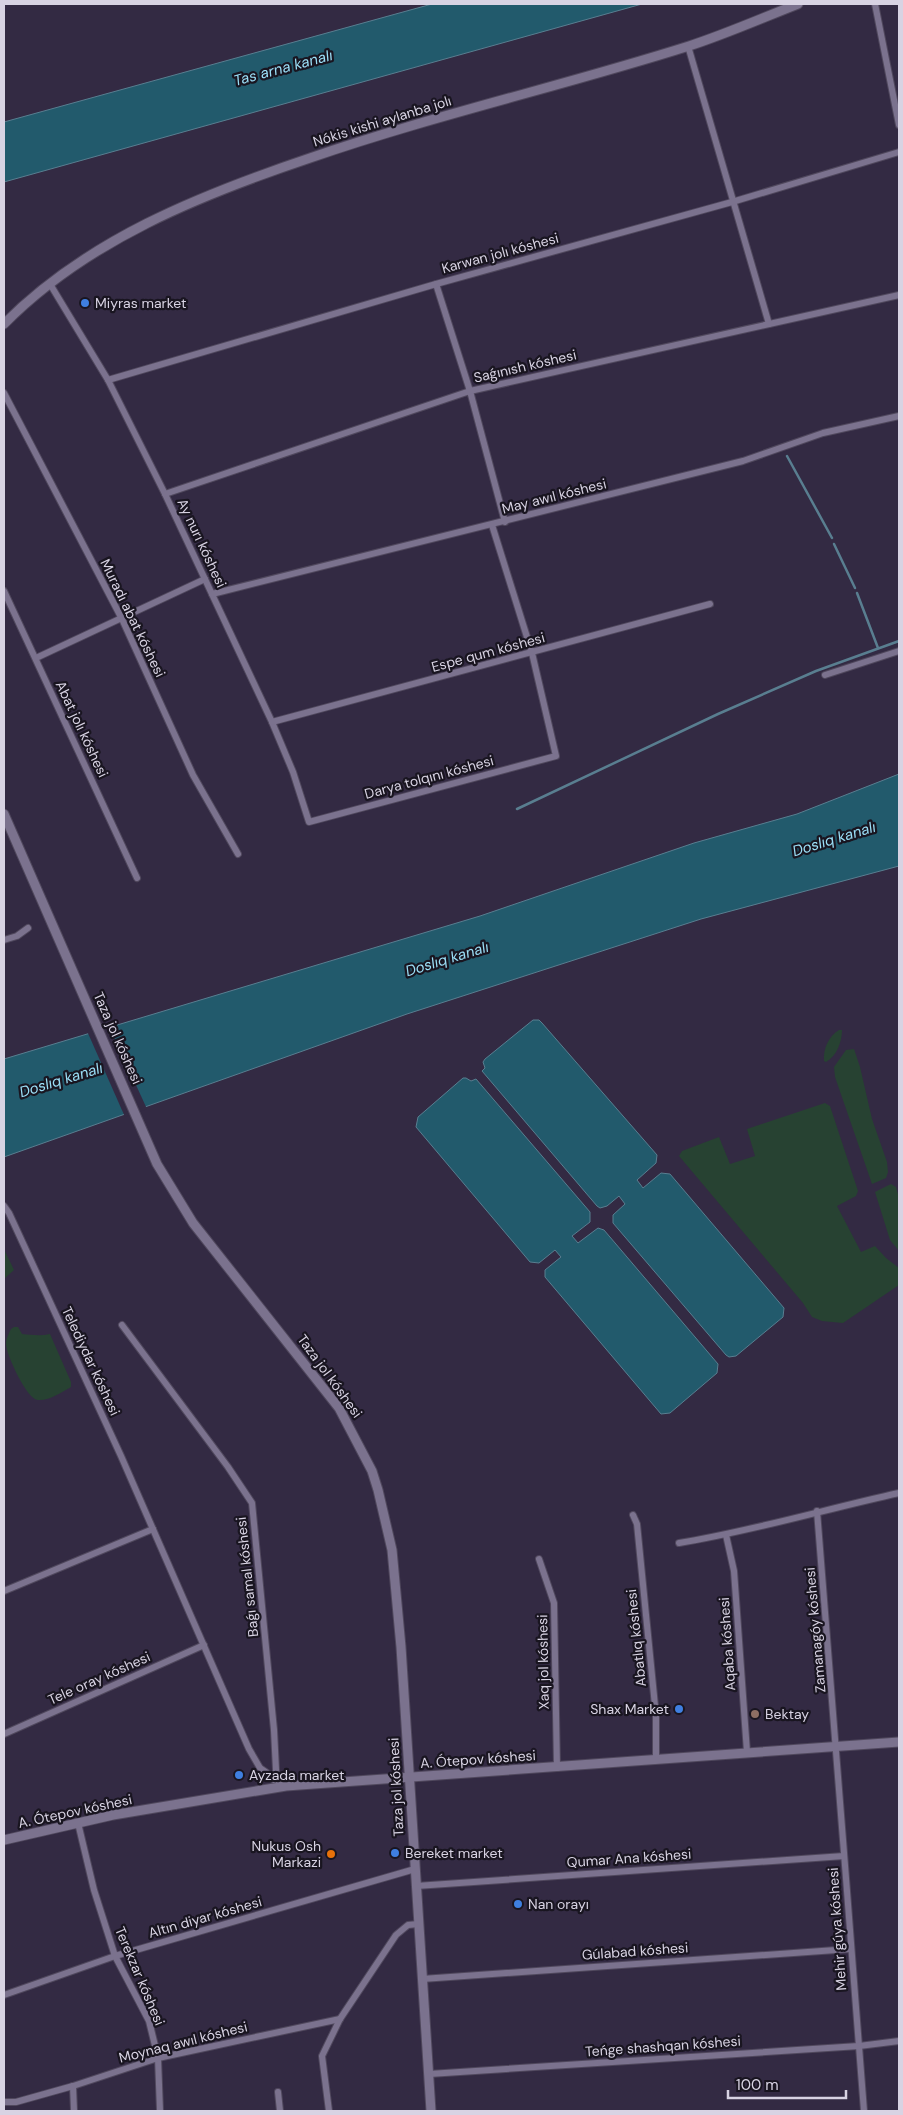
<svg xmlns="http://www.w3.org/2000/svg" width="903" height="2115" viewBox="0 0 903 2115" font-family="'DM Sans',sans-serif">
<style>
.green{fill:#274232}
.water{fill:#225a6c;stroke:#597e90}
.pier{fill:#332a43}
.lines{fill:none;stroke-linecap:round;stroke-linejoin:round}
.stream{stroke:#597e90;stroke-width:2.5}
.street-casing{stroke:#50485d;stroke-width:8}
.secondary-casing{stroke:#50485d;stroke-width:11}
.street{stroke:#7b728e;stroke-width:6}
.secondary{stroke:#7b728e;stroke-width:9}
.shop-dot{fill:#3f7fe0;stroke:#191520;stroke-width:2}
.education-dot{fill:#8d6e63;stroke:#191520;stroke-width:2}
.food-dot{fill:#e8710a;stroke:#191520;stroke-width:2}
.labels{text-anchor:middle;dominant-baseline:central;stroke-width:4.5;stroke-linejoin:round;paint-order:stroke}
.street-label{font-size:14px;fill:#d8d3e3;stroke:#191520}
.poi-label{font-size:14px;fill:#d8d3e3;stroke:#191520;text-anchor:start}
.water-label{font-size:15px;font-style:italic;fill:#9bdff7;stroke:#191520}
</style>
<rect width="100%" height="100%" fill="#332a43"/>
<g class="green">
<path d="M 839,1030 L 842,1030 C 842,1041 837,1056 826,1062 L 824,1061 C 823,1048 829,1036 839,1030 Z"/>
<polygon points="854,1049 860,1067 872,1119 887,1162 888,1172 886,1178 872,1184 835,1077 834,1067 846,1050"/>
<polygon points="825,1103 830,1106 858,1191 856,1196 837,1206 861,1252 875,1246 886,1258 899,1268 899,1285 843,1323 822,1321 812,1317 803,1303 679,1156 682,1151 719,1137 730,1164 755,1156 747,1129"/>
<polygon points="891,1184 896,1187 899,1198 899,1251 890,1240 875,1192"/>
<polygon points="4,1249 14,1270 4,1279"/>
<path d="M 14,1327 L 18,1327 L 22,1334 C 32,1335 41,1336 50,1334 L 71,1382 L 71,1387 C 62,1392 49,1401 38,1400 C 27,1400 6,1354 6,1344 C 6,1339 9,1333 11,1329 Z"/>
</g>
<g class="water">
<polygon points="432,4 642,4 4,182 4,122"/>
<polygon points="899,774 899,866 701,919 407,1014 4,1157 4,1059 480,916 694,843 797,814"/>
<polygon points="533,1020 539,1020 542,1023 657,1155 656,1163 637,1180 643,1188 661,1173 670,1174 784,1308 783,1317 736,1356 729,1357 726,1355 613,1223 613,1215 625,1204 619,1196 607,1206 600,1208 597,1206 482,1071 485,1068 483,1062 485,1059"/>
<polygon points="463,1078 466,1078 471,1081 476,1079 590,1212 590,1222 572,1236 578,1243 598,1228 604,1230 718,1364 717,1373 670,1413 661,1414 545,1277 545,1270 561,1257 555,1250 539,1263 530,1262 416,1127 418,1117"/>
</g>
<polygon class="pier" points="108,1024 147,1109 125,1117 87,1031"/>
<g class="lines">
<g class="stream">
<polyline points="787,456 832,538"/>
<polyline points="834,544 855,588"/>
<polyline points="857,593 878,648"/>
<polyline points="517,809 718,714 816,671 899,641"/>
</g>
<g class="street-casing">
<g id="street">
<polyline points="875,4 899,125"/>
<polyline points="688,46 769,324"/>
<polyline points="50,284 108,380 165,494 272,722 293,772 309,822 556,756 532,653 492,525"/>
<polyline points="436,284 470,391 505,522"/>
<polyline points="108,380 436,284 732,202 899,152"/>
<polyline points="4,393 122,619 193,775 238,854"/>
<polyline points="165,494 470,391 899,295"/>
<polyline points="4,591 137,878"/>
<polyline points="212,594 743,461 823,433 899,416"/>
<polyline points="36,658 205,579"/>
<polyline points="825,675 899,651"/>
<polyline points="272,722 710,604"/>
<polyline points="4,940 17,936 28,928"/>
<polyline points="4,1206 9,1213 121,1456 249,1749 260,1768 286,1786"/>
<polyline points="122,1325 228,1467 252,1503 274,1730 276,1770 274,1780"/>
<path d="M 817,1511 C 834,1711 848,1911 864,2111"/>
<polyline points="633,1515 637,1524 656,1716 656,1760"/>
<polyline points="726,1535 734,1571 747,1752"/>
<path d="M 679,1543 C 753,1531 826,1509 899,1493"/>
<polyline points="539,1559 554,1603 557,1768"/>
<polyline points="4,1591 153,1529"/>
<polyline points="4,1734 204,1645"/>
<polyline points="78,1823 94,1890 115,1956 149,2021 158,2058 160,2111"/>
<polyline points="416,1886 844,1856"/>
<polyline points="422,1979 850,1949"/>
<polyline points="4,1995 115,1956 415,1869"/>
<polyline points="429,2074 859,2046 899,2041"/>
<polyline points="73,2086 74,2111"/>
<polyline points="278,2092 280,2111"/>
<polyline points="4,2102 16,2102 73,2086 158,2058 340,2019"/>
<polyline points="329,2111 322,2056 340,2019 396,1935 408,1925 418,1924"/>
</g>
</g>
<g class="secondary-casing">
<g id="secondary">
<path d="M 4,324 C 87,240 200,195 310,158 C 434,115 563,86 689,46 C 726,34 762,18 798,4"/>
<polyline points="4,814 157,1164 193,1223 339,1408 372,1471 378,1490 392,1550 401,1647 431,2111"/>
<polyline points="4,1840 113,1815 286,1786 899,1742"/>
</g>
</g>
<use href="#street" class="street"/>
<use href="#secondary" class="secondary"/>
</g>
<g class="shop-dot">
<circle cx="85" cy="303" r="5"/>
<circle cx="679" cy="1709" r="5"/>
<circle cx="239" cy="1775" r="5"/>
<circle cx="395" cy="1853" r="5"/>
<circle cx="518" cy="1904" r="5"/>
</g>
<circle class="education-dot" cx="755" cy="1714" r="5"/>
<circle class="food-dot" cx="331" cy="1854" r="5"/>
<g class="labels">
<g class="street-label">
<text transform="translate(382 121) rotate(-17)">Nókis kishi aylanba jolı</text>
<text transform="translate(500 253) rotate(-15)">Karwan jolı kóshesi</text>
<text transform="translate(525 366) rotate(-13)">Saǵınısh kóshesi</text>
<text transform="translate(554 496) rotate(-14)">May awıl kóshesi</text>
<text transform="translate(202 543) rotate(65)">Ay nurı kóshesi</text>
<text transform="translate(133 618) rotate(64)">Muradı abat kóshesi</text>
<text transform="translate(488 652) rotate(-15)">Espe qum kóshesi</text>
<text transform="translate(82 729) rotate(65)">Abat jolı kóshesi</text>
<text transform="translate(429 777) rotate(-15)">Darya tolqını kóshesi</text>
<text transform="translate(118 1038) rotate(66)">Taza jol kóshesi</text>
<text transform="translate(91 1361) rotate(65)">Telediydar kóshesi</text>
<text transform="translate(330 1376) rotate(54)">Taza jol kóshesi</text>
<text transform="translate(247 1577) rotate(-96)">Baǵı samal kóshesi</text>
<text transform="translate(815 1630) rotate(-95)">Zamanagóy kóshesi</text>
<text transform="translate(636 1638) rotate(-96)">Abatlıq kóshesi</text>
<text transform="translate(727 1644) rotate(-94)">Aqaba kóshesi</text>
<text transform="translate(543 1662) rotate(-91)">Xaq jol kóshesi</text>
<text transform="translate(99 1678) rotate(-24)">Tele oray kóshesi</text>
<text transform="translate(478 1759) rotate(-4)">A. Ótepov kóshesi</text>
<text transform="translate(396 1787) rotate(-93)">Taza jol kóshesi</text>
<text transform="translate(75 1811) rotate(-12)">A. Ótepov kóshesi</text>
<text transform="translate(629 1858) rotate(-4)">Qumar Ana kóshesi</text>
<text transform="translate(205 1917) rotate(-16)">Altın diyar kóshesi</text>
<text transform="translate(837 1929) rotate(-94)">Mehir gúyа kóshesi</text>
<text transform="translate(635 1951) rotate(-4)">Gúlabad kóshesi</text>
<text transform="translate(140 1976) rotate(67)">Terekzar kóshesi</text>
<text transform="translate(183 2042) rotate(-14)">Moynaq awıl kóshesi</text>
<text transform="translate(663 2046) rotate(-4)">Teńge shashqan kóshesi</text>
</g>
<g class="poi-label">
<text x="95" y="303">Miyras market</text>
<text x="669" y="1709" text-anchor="end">Shax Market</text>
<text x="765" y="1714">Bektay</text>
<text x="249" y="1775">Ayzada market</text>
<text x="321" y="1846" text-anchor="end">Nukus Osh<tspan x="321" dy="16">Markazi</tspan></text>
<text x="405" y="1853">Bereket market</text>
<text x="528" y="1904">Nan orayı</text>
</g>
<g class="water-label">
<text transform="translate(283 68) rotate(-15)">Tas arna kanalı</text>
<text transform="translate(834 839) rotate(-17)">Doslıq kanalı</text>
<text transform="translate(447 959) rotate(-17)">Doslıq kanalı</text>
<text transform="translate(61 1080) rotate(-17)">Doslıq kanalı</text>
</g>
</g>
<rect width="903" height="2115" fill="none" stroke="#d8d3e3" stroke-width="10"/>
<path d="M728 2090v8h118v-8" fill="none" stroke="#d8d3e3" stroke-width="2.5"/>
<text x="736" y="2090" font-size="15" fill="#d8d3e3" stroke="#191520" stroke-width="4" paint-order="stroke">100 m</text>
</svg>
